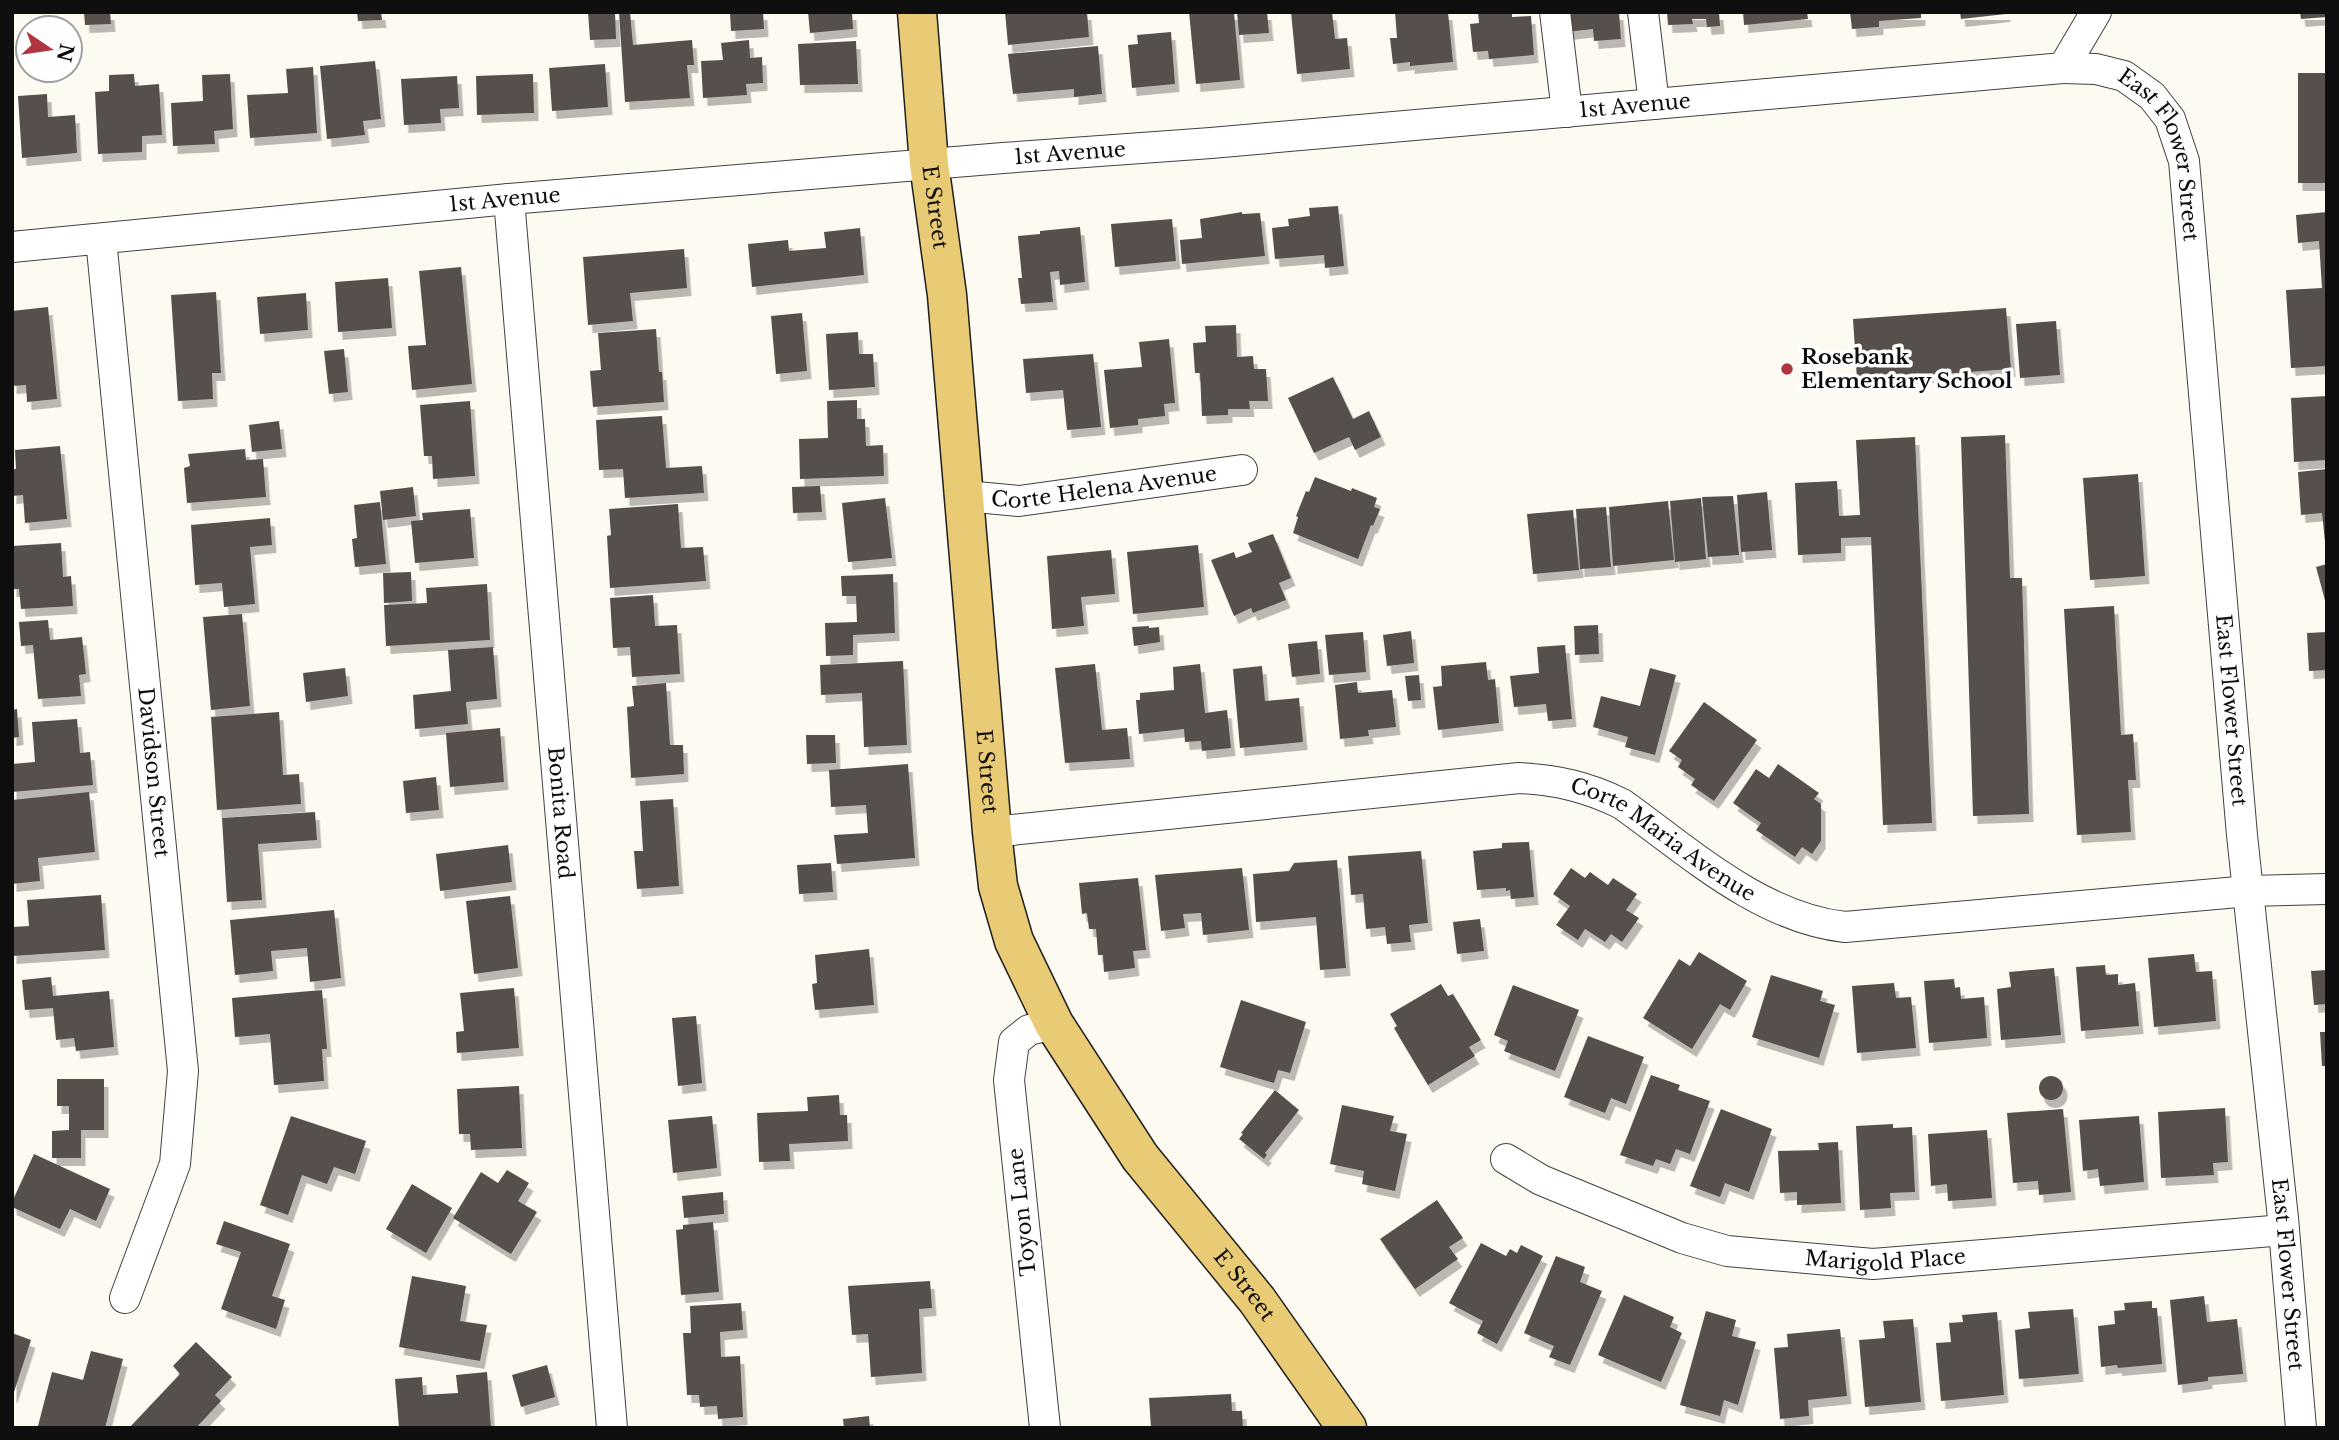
<svg xmlns="http://www.w3.org/2000/svg" width="2339" height="1440" viewBox="0 0 2339 1440" font-family="'Libre Baskerville',serif">
<style>
.building{fill:#564f4c;filter:url(#shadow)}
.lines{fill:none;stroke-linecap:round;stroke-linejoin:round}
.minor-casing{stroke:#414141;stroke-width:32}
.major-casing{stroke:#1f1f1f;stroke-width:41}
.minor{stroke:#fff;stroke-width:30}
.major{stroke:#e9ca75;stroke-width:38}
.poi-dot{fill:#af353e;stroke:#fff;stroke-width:2.5}
.labels{text-anchor:middle;dominant-baseline:central;stroke-width:7;stroke-linejoin:round;paint-order:stroke}
.street-label{font-size:21px;fill:#0e0e0e;stroke:#fff}
.poi-label{font-size:21px;font-weight:bold;fill:#0e0e0e;stroke:#fff;text-anchor:start}
</style>
<defs>
<filter id="shadow"><feDropShadow dx="4.5" dy="8" stdDeviation="0" flood-color="#0004"/></filter>
</defs>
<rect width="100%" height="100%" fill="#fdfbf1"/>
<g class="building">
<polygon points="84,12 110,12 111,24 85,25"/>
<polygon points="357,12 381,12 382,20 358,21"/>
<polygon points="588,12 615,12 616,39 590,40"/>
<polygon points="619,12 630,12 633,45 692,40 694,65 687,65 690,98 625,102"/>
<polygon points="730,12 763,12 764,29 731,31"/>
<polygon points="808,12 852,12 853,29 810,33"/>
<polygon points="1005,12 1087,12 1089,37 1008,45"/>
<polygon points="1189,12 1234,12 1240,80 1196,84"/>
<polygon points="1237,12 1267,12 1269,33 1239,35"/>
<polygon points="1291,12 1332,12 1335,39 1347,38 1350,69 1297,74"/>
<polygon points="1395,12 1448,12 1453,62 1410,66 1410,62 1393,64 1390,38 1397,38"/>
<polygon points="1478,12 1512,12 1512,17 1531,16 1534,55 1489,59 1488,51 1473,52 1470,24 1479,23"/>
<polygon points="1565,12 1619,12 1621,39 1594,41 1593,29 1567,32"/>
<polygon points="1667,12 1719,12 1720,26 1707,27 1706,19 1692,19 1693,24 1668,25"/>
<polygon points="1743,12 1807,12 1808,19 1744,25"/>
<polygon points="1850,12 1921,12 1921,18 1879,21 1879,27 1852,29"/>
<polygon points="1960,12 2006,12 2006,14 1961,19"/>
<polygon points="2300,12 2327,12 2327,17 2301,19"/>
<polygon points="1171,32 1175,84 1132,88 1128,45 1138,44 1137,35"/>
<polygon points="749,40 750,58 762,57 763,83 746,84 747,95 703,98 701,61 723,60 721,43"/>
<polygon points="856,41 858,84 800,85 798,44"/>
<polygon points="1098,46 1102,94 1074,97 1074,89 1013,94 1008,54"/>
<polygon points="375,61 381,119 363,121 365,135 327,139 320,66"/>
<polygon points="605,64 608,107 552,111 549,68"/>
<polygon points="313,67 317,133 250,138 247,95 288,93 286,69"/>
<rect x="2298" y="73" width="29" height="110"/>
<polygon points="134,74 135,86 159,84 162,135 142,136 142,152 98,154 95,92 109,91 109,75"/>
<polygon points="230,74 233,129 214,131 215,144 173,146 171,103 203,101 202,75"/>
<polygon points="533,74 534,113 477,115 476,76"/>
<polygon points="457,76 459,108 440,109 441,123 404,125 401,79"/>
<polygon points="47,94 48,117 75,115 77,153 22,158 18,96"/>
<polygon points="1338,206 1344,266 1325,268 1324,255 1275,259 1272,228 1289,226 1288,219 1310,216 1309,208"/>
<polygon points="1242,212 1242,214 1260,213 1265,256 1182,264 1180,240 1202,238 1200,219"/>
<polygon points="2327,212 2327,366 2291,368 2286,290 2322,288 2319,241 2298,243 2296,215"/>
<polygon points="1172,219 1176,261 1115,267 1111,224"/>
<polygon points="1080,227 1085,282 1060,285 1059,271 1050,272 1053,302 1021,304 1018,278 1022,278 1018,236 1040,234 1040,231"/>
<polygon points="860,228 864,275 752,287 748,244 788,240 789,251 826,248 824,232"/>
<polygon points="684,249 687,288 630,293 633,321 588,325 583,257"/>
<polygon points="461,267 472,384 412,390 408,346 426,345 419,271"/>
<polygon points="388,278 392,328 338,332 335,282"/>
<polygon points="216,292 221,373 212,373 213,399 178,401 171,295"/>
<polygon points="306,293 308,330 260,334 257,297"/>
<polygon points="48,307 57,399 27,402 26,385 12,386 12,311"/>
<polygon points="2006,308 2011,369 1857,380 1853,319"/>
<polygon points="802,313 807,371 776,374 771,316"/>
<polygon points="2056,321 2060,375 2020,378 2016,324"/>
<polygon points="1236,325 1237,357 1253,356 1254,369 1266,369 1268,401 1249,401 1250,409 1228,409 1228,415 1202,416 1200,373 1195,373 1193,343 1206,342 1205,326"/>
<polygon points="656,329 659,372 662,372 664,402 593,407 590,371 601,370 598,333"/>
<polygon points="858,332 859,354 873,354 875,387 829,390 826,334"/>
<polygon points="1169,339 1175,403 1164,404 1165,416 1138,419 1138,425 1110,428 1104,370 1142,367 1139,342"/>
<polygon points="344,349 348,392 329,394 324,351"/>
<polygon points="1093,354 1101,427 1067,430 1063,390 1026,393 1023,359"/>
<polygon points="1333,377 1353,419 1369,411 1381,437 1355,450 1349,437 1314,453 1288,398"/>
<polygon points="2327,396 2327,460 2294,462 2291,398"/>
<polygon points="857,400 857,419 865,419 866,446 883,445 884,476 800,479 799,439 828,438 827,401"/>
<polygon points="470,401 475,476 433,479 432,456 424,456 420,405"/>
<polygon points="662,416 666,468 702,466 704,493 625,498 623,469 599,470 596,420"/>
<polygon points="279,421 282,449 252,452 249,425"/>
<polygon points="2005,435 2010,578 2022,578 2029,814 1973,816 1961,437"/>
<polygon points="1915,437 1932,823 1883,825 1871,537 1841,538 1841,553 1798,555 1795,483 1837,481 1839,516 1860,515 1856,440"/>
<polygon points="60,446 67,519 25,523 23,495 12,496 12,469 16,469 15,450"/>
<polygon points="245,449 246,460 263,459 266,497 187,503 184,468 190,466 188,454"/>
<polygon points="2327,469 2327,542 2325,542 2322,513 2301,515 2298,472"/>
<polygon points="2138,474 2145,576 2090,580 2083,478"/>
<polygon points="1315,477 1351,491 1352,488 1377,498 1374,507 1380,509 1373,526 1371,525 1358,559 1293,533 1298,517 1296,516 1306,491 1309,492"/>
<polygon points="820,486 822,512 793,513 792,487"/>
<polygon points="413,487 416,516 383,520 380,491"/>
<polygon points="1767,492 1772,550 1741,552 1737,495"/>
<polygon points="1733,496 1739,555 1708,557 1702,497"/>
<polygon points="885,498 892,558 848,562 842,503"/>
<polygon points="1701,498 1706,559 1675,562 1670,501"/>
<polygon points="1668,501 1674,560 1613,566 1609,507"/>
<polygon points="380,502 386,564 355,567 352,539 357,538 354,505"/>
<polygon points="678,504 681,548 703,547 706,581 610,588 607,536 611,535 609,509"/>
<polygon points="1606,507 1611,567 1580,569 1576,509"/>
<polygon points="470,509 474,558 415,563 411,521 423,520 422,513"/>
<polygon points="1573,510 1579,570 1533,574 1527,514"/>
<polygon points="270,518 272,545 250,547 255,604 224,607 222,583 195,585 191,525"/>
<polygon points="1273,534 1291,578 1279,583 1286,600 1253,613 1251,608 1234,616 1211,560 1234,552 1236,558 1252,552 1248,543"/>
<polygon points="61,543 63,577 71,576 73,606 21,609 19,589 12,589 12,546"/>
<polygon points="1198,545 1204,607 1133,614 1127,552"/>
<polygon points="1111,550 1115,594 1081,597 1084,626 1052,629 1047,556"/>
<polygon points="2327,564 2327,604 2326,604 2316,567"/>
<polygon points="411,572 412,601 384,603 383,573"/>
<polygon points="893,574 895,633 853,635 853,655 826,656 825,623 857,622 856,596 842,596 841,576"/>
<polygon points="487,584 490,640 386,646 384,605 427,603 426,588"/>
<polygon points="653,595 655,626 677,625 680,674 632,677 630,647 613,648 610,598"/>
<polygon points="2114,606 2121,735 2133,734 2136,780 2128,780 2131,832 2077,835 2064,609"/>
<polygon points="242,614 250,706 211,710 203,617"/>
<polygon points="48,620 50,640 82,637 86,674 79,675 81,696 38,699 33,645 21,646 19,622"/>
<polygon points="1598,625 1599,654 1575,655 1574,626"/>
<polygon points="1149,626 1149,628 1159,627 1160,642 1134,646 1132,627"/>
<polygon points="1411,631 1414,663 1387,666 1383,635"/>
<polygon points="1363,632 1366,672 1329,675 1325,635"/>
<polygon points="2327,632 2327,670 2309,671 2307,633"/>
<polygon points="1317,641 1320,674 1292,677 1288,644"/>
<polygon points="1565,645 1572,719 1548,721 1546,704 1514,707 1510,676 1539,673 1537,647"/>
<polygon points="493,647 497,699 466,702 468,724 415,729 413,695 451,691 448,650"/>
<polygon points="903,661 907,745 864,747 862,693 821,695 820,665"/>
<polygon points="1486,662 1488,680 1495,679 1499,723 1438,730 1433,687 1442,686 1441,666"/>
<polygon points="1095,664 1102,730 1127,728 1130,759 1065,763 1055,668"/>
<polygon points="1200,664 1205,713 1227,710 1231,748 1202,751 1201,741 1185,742 1184,729 1139,734 1136,700 1140,700 1140,693 1174,690 1173,667"/>
<polygon points="1262,666 1265,701 1299,698 1303,742 1240,748 1233,669"/>
<polygon points="345,668 348,696 306,702 303,673"/>
<polygon points="1650,668 1676,675 1655,755 1625,747 1628,737 1593,727 1601,696 1640,706"/>
<polygon points="1419,675 1421,700 1408,701 1405,676"/>
<polygon points="1357,682 1358,693 1392,690 1396,727 1368,730 1369,736 1340,739 1335,685"/>
<polygon points="666,683 670,745 683,745 684,774 631,778 627,707 634,706 632,686"/>
<polygon points="1704,702 1757,740 1714,801 1691,785 1695,779 1678,767 1682,760 1669,751"/>
<polygon points="17,709 19,737 12,738 12,710"/>
<polygon points="279,712 283,775 299,774 301,804 217,810 211,717"/>
<polygon points="77,719 80,753 90,752 93,785 12,792 12,764 35,762 32,722"/>
<polygon points="500,728 504,782 450,787 446,733"/>
<polygon points="806,735 835,735 836,763 807,764"/>
<polygon points="908,764 915,858 837,864 834,835 868,833 866,805 831,807 829,770"/>
<polygon points="1778,764 1819,793 1814,799 1821,804 1821,841 1812,854 1802,847 1795,857 1756,830 1761,823 1733,803 1756,769 1769,778"/>
<polygon points="436,777 439,810 406,813 403,781"/>
<polygon points="89,792 95,852 38,858 40,881 12,884 12,800"/>
<polygon points="673,799 679,886 637,889 634,851 643,851 640,801"/>
<polygon points="315,812 317,840 258,844 262,900 227,902 222,818"/>
<polygon points="1529,842 1534,897 1511,899 1510,890 1506,891 1506,888 1477,890 1473,851 1502,848 1502,843"/>
<polygon points="508,845 512,882 440,891 436,854"/>
<polygon points="1421,851 1428,923 1409,925 1411,942 1387,944 1385,927 1366,929 1363,894 1351,895 1348,856"/>
<polygon points="1337,860 1346,968 1320,970 1316,917 1256,922 1253,874 1289,871 1294,863"/>
<polygon points="831,863 833,892 799,894 797,865"/>
<polygon points="1242,868 1249,930 1203,935 1201,913 1183,914 1185,928 1161,931 1155,875"/>
<polygon points="1571,868 1585,878 1590,872 1608,885 1613,878 1637,894 1626,910 1639,918 1622,942 1611,934 1605,942 1585,929 1578,940 1556,925 1570,906 1553,894"/>
<polygon points="1138,878 1146,950 1133,951 1135,968 1104,972 1103,955 1098,955 1096,929 1089,929 1087,913 1082,914 1079,883"/>
<polygon points="101,895 105,950 12,956 12,927 29,926 27,900"/>
<polygon points="510,896 518,968 474,974 466,901"/>
<polygon points="334,910 341,978 310,982 307,948 271,951 273,971 235,975 230,920"/>
<polygon points="1480,919 1484,951 1457,954 1453,922"/>
<polygon points="869,949 874,1005 815,1010 812,984 817,983 815,955"/>
<polygon points="1699,952 1747,981 1730,1010 1720,1004 1692,1049 1643,1018 1679,959 1690,966"/>
<polygon points="2194,954 2196,972 2212,971 2216,1021 2154,1027 2148,958"/>
<polygon points="2105,965 2106,975 2118,974 2118,985 2135,983 2139,1026 2081,1031 2076,967"/>
<polygon points="2054,968 2061,1035 2001,1040 1997,989 2011,987 2009,972"/>
<polygon points="2327,970 2327,1004 2314,1005 2311,971"/>
<polygon points="1771,975 1823,991 1820,1001 1835,1005 1819,1058 1752,1037"/>
<polygon points="51,977 53,996 109,991 114,1047 76,1051 74,1038 56,1040 53,1008 25,1010 22,980"/>
<polygon points="1954,979 1955,988 1960,987 1961,999 1984,997 1987,1038 1929,1043 1924,981"/>
<polygon points="1894,983 1896,998 1911,997 1916,1048 1857,1053 1852,986"/>
<polygon points="1441,984 1448,996 1453,994 1481,1040 1469,1047 1475,1056 1428,1085 1394,1028 1397,1026 1390,1014"/>
<polygon points="1513,985 1579,1010 1555,1071 1504,1051 1508,1041 1494,1035"/>
<polygon points="514,988 519,1048 457,1053 456,1032 464,1031 460,993"/>
<polygon points="322,990 327,1049 322,1049 324,1081 274,1085 270,1034 235,1037 232,998"/>
<polygon points="1241,1000 1306,1022 1290,1073 1278,1070 1274,1083 1220,1067"/>
<polygon points="696,1016 702,1083 678,1086 672,1018"/>
<polygon points="2320,1032 2327,1032 2327,1066 2322,1066"/>
<polygon points="1588,1036 1644,1057 1626,1104 1611,1098 1605,1113 1564,1097"/>
<polygon points="1651,1075 1680,1085 1678,1090 1710,1101 1690,1154 1676,1149 1670,1164 1656,1159 1653,1166 1620,1155"/>
<circle cx="2051" cy="1088" r="12"/>
<polygon points="57,1079 104,1079 104,1130 81,1130 81,1158 52,1158 52,1131 69,1130 69,1106 57,1106"/>
<polygon points="519,1086 522,1148 471,1150 470,1134 459,1134 457,1089"/>
<polygon points="1275,1090 1299,1110 1265,1153 1267,1155 1264,1159 1239,1139 1243,1134 1241,1133"/>
<polygon points="839,1095 840,1115 847,1115 848,1141 789,1144 790,1161 759,1162 757,1113 808,1111 807,1097"/>
<polygon points="1342,1105 1394,1116 1390,1131 1407,1134 1395,1191 1362,1184 1364,1171 1330,1164"/>
<polygon points="2225,1108 2228,1162 2213,1163 2214,1175 2161,1178 2158,1112"/>
<polygon points="1721,1109 1772,1129 1749,1192 1725,1183 1720,1197 1690,1186"/>
<polygon points="2063,1109 2071,1192 2039,1195 2038,1181 2013,1183 2007,1113"/>
<polygon points="291,1116 366,1141 355,1174 334,1167 327,1184 302,1175 288,1215 260,1205"/>
<polygon points="712,1116 717,1168 673,1173 668,1120"/>
<polygon points="2139,1116 2144,1182 2100,1186 2098,1169 2083,1171 2079,1120"/>
<polygon points="1893,1124 1893,1128 1912,1127 1915,1192 1890,1193 1891,1208 1860,1210 1856,1126"/>
<polygon points="1987,1130 1992,1198 1948,1201 1947,1184 1931,1186 1928,1134"/>
<polygon points="1838,1142 1841,1203 1797,1205 1797,1192 1780,1193 1778,1151 1819,1150 1818,1143"/>
<polygon points="34,1154 110,1189 96,1221 70,1209 60,1229 12,1207 12,1202"/>
<polygon points="507,1170 529,1183 518,1201 537,1212 511,1254 453,1218 481,1172 498,1183"/>
<polygon points="412,1184 452,1208 426,1253 386,1229"/>
<polygon points="723,1192 724,1214 684,1218 682,1196"/>
<polygon points="1437,1200 1463,1238 1449,1247 1458,1259 1415,1289 1380,1239"/>
<polygon points="224,1221 290,1244 272,1296 285,1300 276,1329 221,1309 241,1252 216,1244"/>
<polygon points="713,1222 719,1292 681,1295 676,1230 683,1229 683,1225"/>
<polygon points="1481,1243 1506,1256 1510,1249 1517,1253 1521,1245 1543,1256 1497,1344 1477,1333 1483,1321 1449,1303"/>
<polygon points="1556,1256 1585,1267 1580,1282 1602,1291 1570,1365 1549,1357 1554,1346 1524,1333"/>
<polygon points="412,1276 466,1286 460,1321 487,1325 480,1361 399,1347"/>
<polygon points="930,1281 932,1308 919,1309 922,1373 871,1377 868,1334 852,1335 848,1286"/>
<polygon points="1624,1295 1674,1317 1670,1327 1682,1333 1661,1382 1598,1355"/>
<polygon points="2204,1296 2207,1322 2237,1319 2243,1374 2208,1377 2208,1381 2178,1385 2170,1300"/>
<polygon points="2152,1301 2152,1308 2157,1308 2162,1364 2118,1368 2117,1365 2101,1367 2098,1326 2115,1324 2114,1311 2125,1310 2124,1303"/>
<polygon points="741,1303 743,1330 720,1332 721,1357 740,1356 743,1417 718,1419 717,1406 700,1407 699,1395 687,1395 683,1333 691,1333 690,1306"/>
<polygon points="2073,1309 2079,1374 2019,1379 2015,1330 2030,1328 2028,1312"/>
<polygon points="1706,1311 1736,1320 1732,1336 1756,1342 1738,1405 1724,1400 1720,1416 1680,1405"/>
<polygon points="1997,1312 2004,1395 1941,1401 1936,1343 1951,1342 1949,1323 1963,1322 1962,1315"/>
<polygon points="1913,1319 1921,1402 1865,1407 1859,1340 1885,1338 1883,1321"/>
<polygon points="1840,1329 1847,1396 1808,1400 1809,1416 1780,1419 1774,1348 1788,1347 1787,1334"/>
<polygon points="12,1333 31,1340 13,1395 12,1395"/>
<polygon points="196,1342 232,1377 215,1395 221,1401 196,1428 129,1428 180,1374 173,1366"/>
<polygon points="91,1351 123,1359 105,1428 46,1428 38,1426 52,1372 83,1380"/>
<polygon points="547,1365 555,1397 521,1407 512,1375"/>
<polygon points="487,1372 491,1428 399,1428 395,1379 422,1377 423,1395 458,1393 456,1375"/>
<polygon points="1231,1394 1232,1411 1242,1411 1243,1428 1151,1428 1149,1398"/>
<polygon points="869,1416 870,1428 844,1428 843,1419"/>
</g>
<g class="lines">
<g class="minor-casing">
<g id="minor">
<polyline points="1555,12 1567,112"/>
<polyline points="1643,12 1654,104"/>
<path id="s1" d="M 2063,68 L 2096,69 L 2124,76 L 2152,96 L 2170,119 L 2184,161 L 2242,835 L 2283,1218 L 2301,1428"/>
<path id="s2" d="M 509,199 L 612,1428"/>
<path id="s3" d="M 101,239 L 183,1071 L 175,1164 L 125,1298"/>
<path id="s4" d="M 12,247 L 509,199 L 1003,158 L 1211,143 L 2063,68 L 2096,12"/>
<path id="s5" d="M 965,496 L 1019,501 L 1242,470"/>
<path id="s6" d="M 992,832 L 1519,778 C 1557,780 1588,787 1622,804 C 1689,852 1761,918 1845,927 L 2249,891 L 2327,889"/>
<path id="s7" d="M 1506,1159 L 1541,1180 L 1682,1238 L 1727,1251 L 1873,1264 L 2284,1230"/>
<polyline points="1045,1428 1009,1080 1014,1042 1029,1030 1054,1024"/>
</g>
</g>
<g class="major-casing">
<g id="major">
<path id="s8" d="M 917,12 L 929,164 L 947,295 L 992,832 L 998,886 L 1014,941 L 1054,1024 L 1140,1157 L 1257,1300 L 1347,1428"/>
</g>
</g>
<use href="#minor" class="minor"/>
<use href="#major" class="major"/>
</g>
<circle class="poi-dot" cx="1787" cy="369" r="7"/>
<g class="labels">
<g class="street-label">
<text stroke="none"><textPath href="#s4" startOffset="1629">1st Avenue</textPath></text>
<text stroke="none"><textPath href="#s4" startOffset="1062">1st Avenue</textPath></text>
<text stroke="none"><textPath href="#s1" startOffset="154">East Flower Street</textPath></text>
<text stroke="none"><textPath href="#s4" startOffset="495">1st Avenue</textPath></text>
<text stroke="none"><textPath href="#s8" startOffset="196">E Street</textPath></text>
<text stroke="none"><textPath href="#s5" startOffset="140">Corte Helena Avenue</textPath></text>
<text stroke="none"><textPath href="#s1" startOffset="721">East Flower Street</textPath></text>
<text stroke="none"><textPath href="#s8" startOffset="763">E Street</textPath></text>
<text stroke="none"><textPath href="#s3" startOffset="536">Davidson Street</textPath></text>
<text stroke="none"><textPath href="#s2" startOffset="616">Bonita Road</textPath></text>
<text stroke="none"><textPath href="#s6" startOffset="690">Corte Maria Avenue</textPath></text>
<text transform="translate(1022 1212) rotate(-96)">Toyon Lane</text>
<text stroke="none"><textPath href="#s7" startOffset="399">Marigold Place</textPath></text>
<text stroke="none"><textPath href="#s1" startOffset="1288">East Flower Street</textPath></text>
<text stroke="none"><textPath href="#s8" startOffset="1351">E Street</textPath></text>
</g>
<g class="poi-label">
<text x="1801" y="357">Rosebank<tspan x="1801" dy="24">Elementary School</tspan></text>
</g>
</g>
<rect width="2339" height="1440" fill="none" stroke="#0e0e0e" stroke-width="28"/>
<g transform="translate(49 49) rotate(103)"><circle r="33" fill="#ffffff" stroke="#9f9f9f" stroke-width="2"/>
<path d="M0-5L12 26L0 18L-12 26Z" fill="#af353e"/>
<text y="-10" font-size="19" font-weight="bold" text-anchor="middle" fill="#0e0e0e">N</text>
</g>
</svg>
